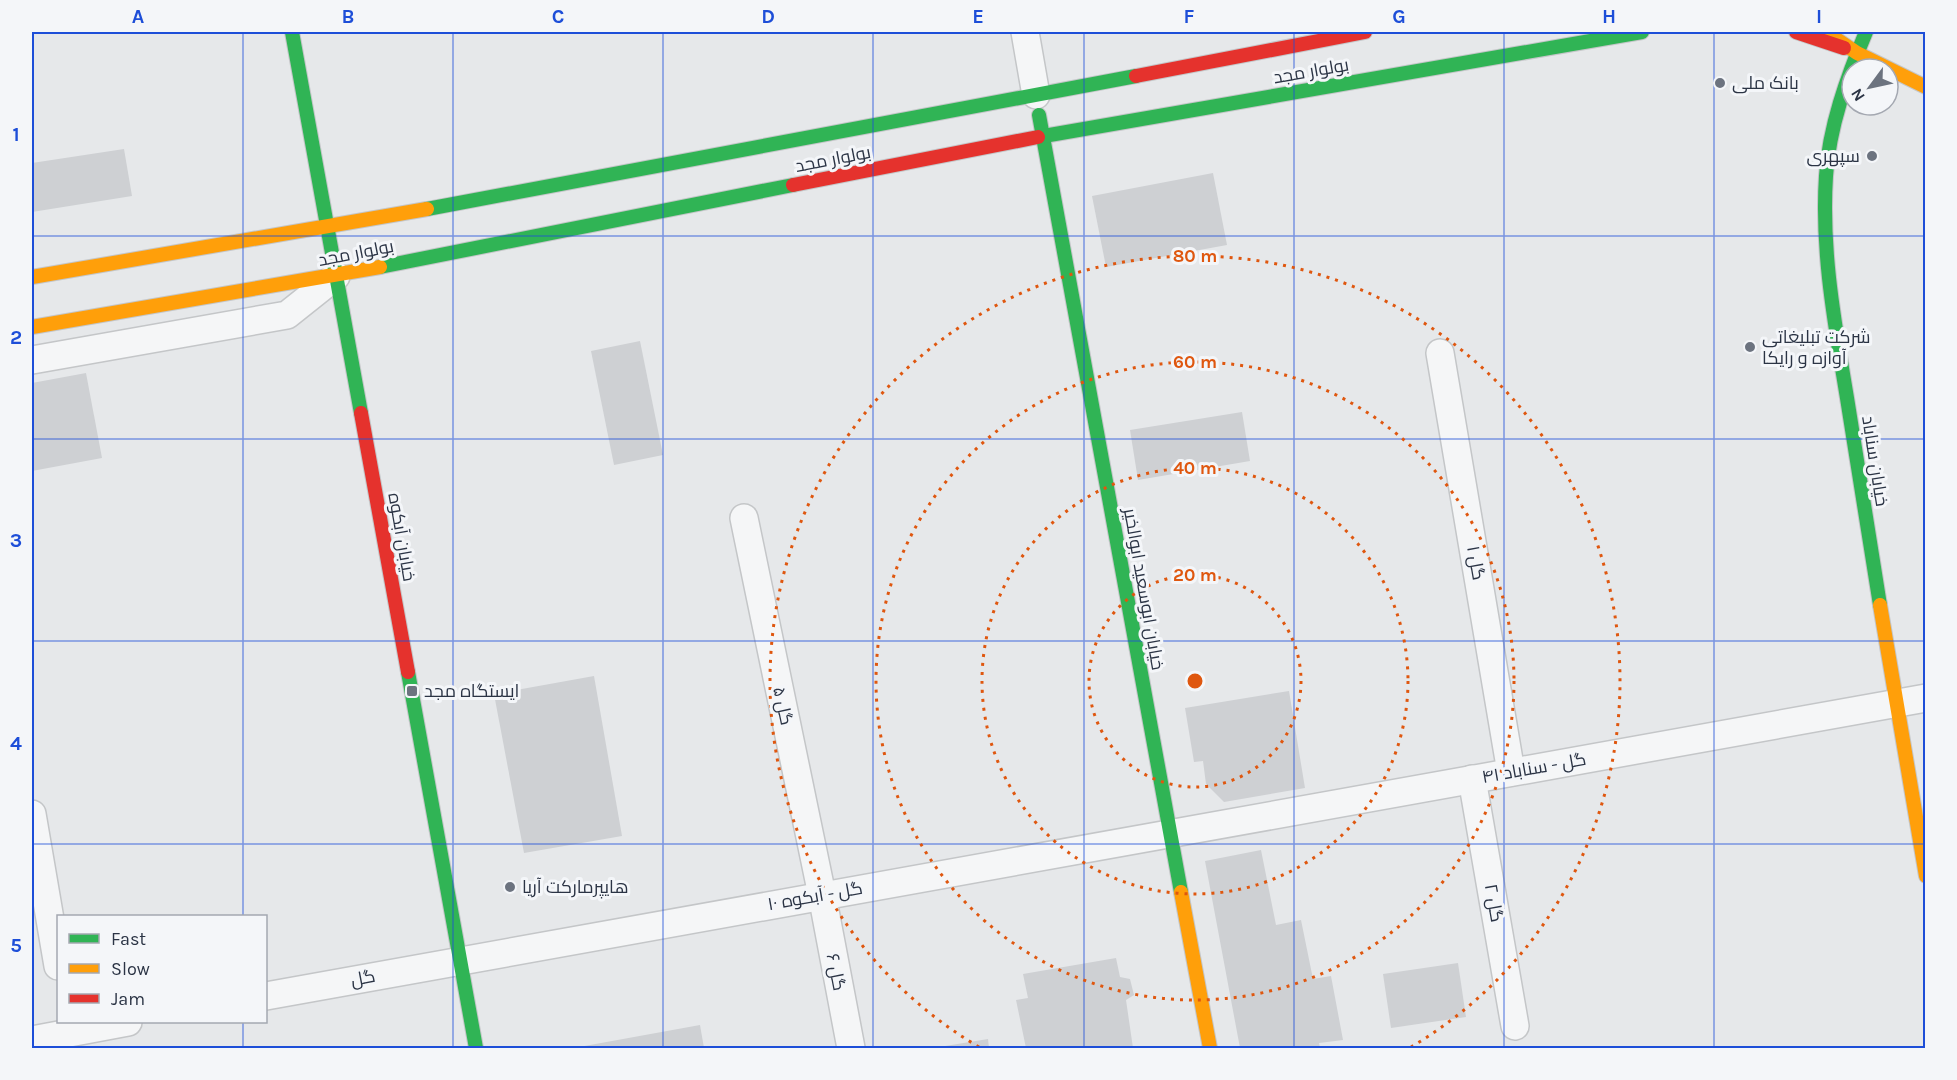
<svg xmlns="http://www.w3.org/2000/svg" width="1957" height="1080" viewBox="0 0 1957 1080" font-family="Karla,Cairo,sans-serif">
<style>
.building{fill:#ced0d3}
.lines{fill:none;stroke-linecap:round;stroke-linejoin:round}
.street-casing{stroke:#c4c6c8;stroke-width:30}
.fast-casing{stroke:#c4c6c8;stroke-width:16}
.slow-casing{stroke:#c4c6c8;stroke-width:16}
.jam-casing{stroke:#c4c6c8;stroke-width:16}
.street{stroke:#f5f6f7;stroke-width:27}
.fast{stroke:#30b455;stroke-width:14}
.slow{stroke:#ff9f0a;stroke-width:14}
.jam{stroke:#e5322d;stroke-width:14}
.grid{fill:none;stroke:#1d4ed8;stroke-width:1.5;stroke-opacity:0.55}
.ring{fill:none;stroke:#df570f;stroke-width:3;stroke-dasharray:3 6}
.poi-dot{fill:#6c737f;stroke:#f4f6f9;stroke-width:2}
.labels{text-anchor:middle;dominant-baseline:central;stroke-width:6;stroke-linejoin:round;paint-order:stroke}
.street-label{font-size:18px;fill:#2b3445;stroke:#f4f6f9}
.poi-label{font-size:18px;fill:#2b3445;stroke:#f4f6f9;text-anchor:start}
.centre{fill:#df570f;stroke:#f4f6f9;stroke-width:3}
.ring-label{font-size:18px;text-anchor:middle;font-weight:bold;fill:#df570f;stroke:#f4f6f9;stroke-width:6;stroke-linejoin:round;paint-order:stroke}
.neatline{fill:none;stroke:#1d4ed8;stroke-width:2}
.grid-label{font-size:20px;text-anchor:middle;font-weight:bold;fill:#1d4ed8}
</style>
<rect width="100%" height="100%" fill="#e6e8ea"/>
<g class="building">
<polygon points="124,149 132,196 32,212 32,163"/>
<polygon points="1213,173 1227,245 1106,267 1092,196"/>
<polygon points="640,341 663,455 614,465 591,351"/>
<polygon points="86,373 102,458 32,471 32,383"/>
<polygon points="1242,412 1250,461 1138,480 1130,430"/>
<polygon points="594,676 622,836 524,853 494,694"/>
<polygon points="1289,691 1305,788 1224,802 1206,784 1203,761 1194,762 1185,708"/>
<polygon points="1261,850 1276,925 1301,920 1313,979 1331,976 1343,1040 1319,1043 1320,1048 1240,1048 1205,861"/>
<polygon points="1116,958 1120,977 1130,979 1134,995 1126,1000 1133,1048 1026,1048 1016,1000 1028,998 1023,974"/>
<polygon points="1458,963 1466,1017 1391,1028 1383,974"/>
<polygon points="700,1025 704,1048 580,1048 579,1047"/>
<polygon points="988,1039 989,1048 939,1048 939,1047"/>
</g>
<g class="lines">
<g class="street-casing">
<g id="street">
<polyline points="1025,32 1036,95"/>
<polyline points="1440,353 1511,772"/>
<polyline points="32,360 287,315 336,276"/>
<polyline points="744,518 822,895 851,1048"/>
<polyline points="1472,779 1515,1026"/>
<polyline points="32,814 58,966"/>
<polyline points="266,996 1926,698"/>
<polyline points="32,1040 128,1022"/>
</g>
</g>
<g class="fast-casing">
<g id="fast">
<polyline points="292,32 361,413"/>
<path d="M 1866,32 C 1847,77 1829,127 1826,176 C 1821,251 1835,325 1847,398 C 1858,467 1869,536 1880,605"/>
<polyline points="1039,115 1181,892"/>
<polyline points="1038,137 1642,32"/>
<polyline points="427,209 1136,76"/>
<polyline points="380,267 793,185"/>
<polyline points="408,672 476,1048"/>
</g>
</g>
<g class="slow-casing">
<g id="slow">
<polyline points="1826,32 1857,53 1926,87"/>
<polyline points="32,277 427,209"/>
<polyline points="32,327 380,267"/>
<polyline points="1880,605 1926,876"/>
<polyline points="1181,892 1210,1048"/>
</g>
</g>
<g class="jam-casing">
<g id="jam">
<polyline points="1796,32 1844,48"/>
<polyline points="1136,76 1365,32"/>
<polyline points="793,185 1038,137"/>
<polyline points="361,413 408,672"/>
</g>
</g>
<use href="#street" class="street"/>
<use href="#fast" class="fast"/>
<use href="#slow" class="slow"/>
<use href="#jam" class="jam"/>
</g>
<path class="grid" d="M 243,32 L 243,916M 453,32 L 453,1048M 663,32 L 663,1048M 873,32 L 873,1048M 1084,32 L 1084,1048M 1294,32 L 1294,1048M 1504,32 L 1504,1048M 1714,32 L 1714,1048M 32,236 L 1926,236M 32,439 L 1926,439M 32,641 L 1926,641M 32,844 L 1926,844M 243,1022 L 243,1048"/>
<g class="ring">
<circle cx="1195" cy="681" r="106"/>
<circle cx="1195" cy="681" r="213"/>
<circle cx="1195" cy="681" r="319"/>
<path d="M979 1047A425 425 0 1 1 1411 1047"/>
</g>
<g class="poi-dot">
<circle cx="1720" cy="83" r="6"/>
<circle cx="1872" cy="156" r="6"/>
<circle cx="1750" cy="347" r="6"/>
<rect x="406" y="685" width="12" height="12" rx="3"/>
<circle cx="510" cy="887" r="6"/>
</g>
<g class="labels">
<g class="street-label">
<text transform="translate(1311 71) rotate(-10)">بولوار مجد</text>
<text transform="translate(833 159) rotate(-11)">بولوار مجد</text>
<text transform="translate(356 253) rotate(-11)">بولوار مجد</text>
<text transform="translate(1875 461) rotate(81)">خیابان سناباد</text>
<text transform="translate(402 537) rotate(80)">خیابان آبکوه</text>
<text transform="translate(1476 563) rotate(80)">گل ۱</text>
<text transform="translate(1144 589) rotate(80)">خیابان ابوسعید ابوالخیر</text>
<text transform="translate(783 706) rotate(78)">گل ۵</text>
<text transform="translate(1534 768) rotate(-10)">گل - سناباد ۴۱</text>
<text transform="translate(815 896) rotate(-10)">گل - آبکوه ۱۰</text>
<text transform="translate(1494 903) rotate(80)">گل ۲</text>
<text transform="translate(836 972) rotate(79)">گل ۶</text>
<text transform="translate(363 978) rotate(-11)">گل</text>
</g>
<g class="poi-label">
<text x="1732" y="83">بانک ملی</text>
<text x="1860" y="156" text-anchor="end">سپهری</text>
<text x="1762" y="337">شرکت تبلیغاتی<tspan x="1762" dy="21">آوازه و رایکا</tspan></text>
<text x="424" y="691">ایستگاه مجد</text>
<text x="522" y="887">هایپرمارکت آریا</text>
</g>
</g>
<circle cx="1195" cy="681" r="9" class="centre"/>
<g class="ring-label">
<text x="1195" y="262">80 m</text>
<text x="1195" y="368">60 m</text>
<text x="1195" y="474">40 m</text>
<text x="1195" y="581">20 m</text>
</g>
<rect width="1957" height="1080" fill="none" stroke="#f4f6f9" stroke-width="66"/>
<rect x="57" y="915" width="210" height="108" fill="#f4f6f9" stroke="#a4a8b1" stroke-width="1.5"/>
<rect x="69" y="934" width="30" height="9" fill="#30b455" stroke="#a4a8b1" stroke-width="1.5"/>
<text x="111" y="945" font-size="18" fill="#2b3445">Fast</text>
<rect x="69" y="964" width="30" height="9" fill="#ff9f0a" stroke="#a4a8b1" stroke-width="1.5"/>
<text x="111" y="975" font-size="18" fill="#2b3445">Slow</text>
<rect x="69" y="994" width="30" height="9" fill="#e5322d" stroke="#a4a8b1" stroke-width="1.5"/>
<text x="111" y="1005" font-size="18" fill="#2b3445">Jam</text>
<g transform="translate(1870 87) rotate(237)"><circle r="28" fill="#f4f6f9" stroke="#a4a8b1" stroke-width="1.5"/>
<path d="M0-4.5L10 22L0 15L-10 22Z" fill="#6c737f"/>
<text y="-9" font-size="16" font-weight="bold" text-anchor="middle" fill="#2b3445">N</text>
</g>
<rect x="33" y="33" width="1891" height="1014" class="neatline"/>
<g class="grid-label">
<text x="138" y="23">A</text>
<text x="348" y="23">B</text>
<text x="558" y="23">C</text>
<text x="768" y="23">D</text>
<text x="978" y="23">E</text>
<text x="1189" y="23">F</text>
<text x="1399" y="23">G</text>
<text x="1609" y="23">H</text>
<text x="1819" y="23">I</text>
<text x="16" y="141">1</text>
<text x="16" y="344">2</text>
<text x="16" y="547">3</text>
<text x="16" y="750">4</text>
<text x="16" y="952">5</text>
</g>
</svg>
